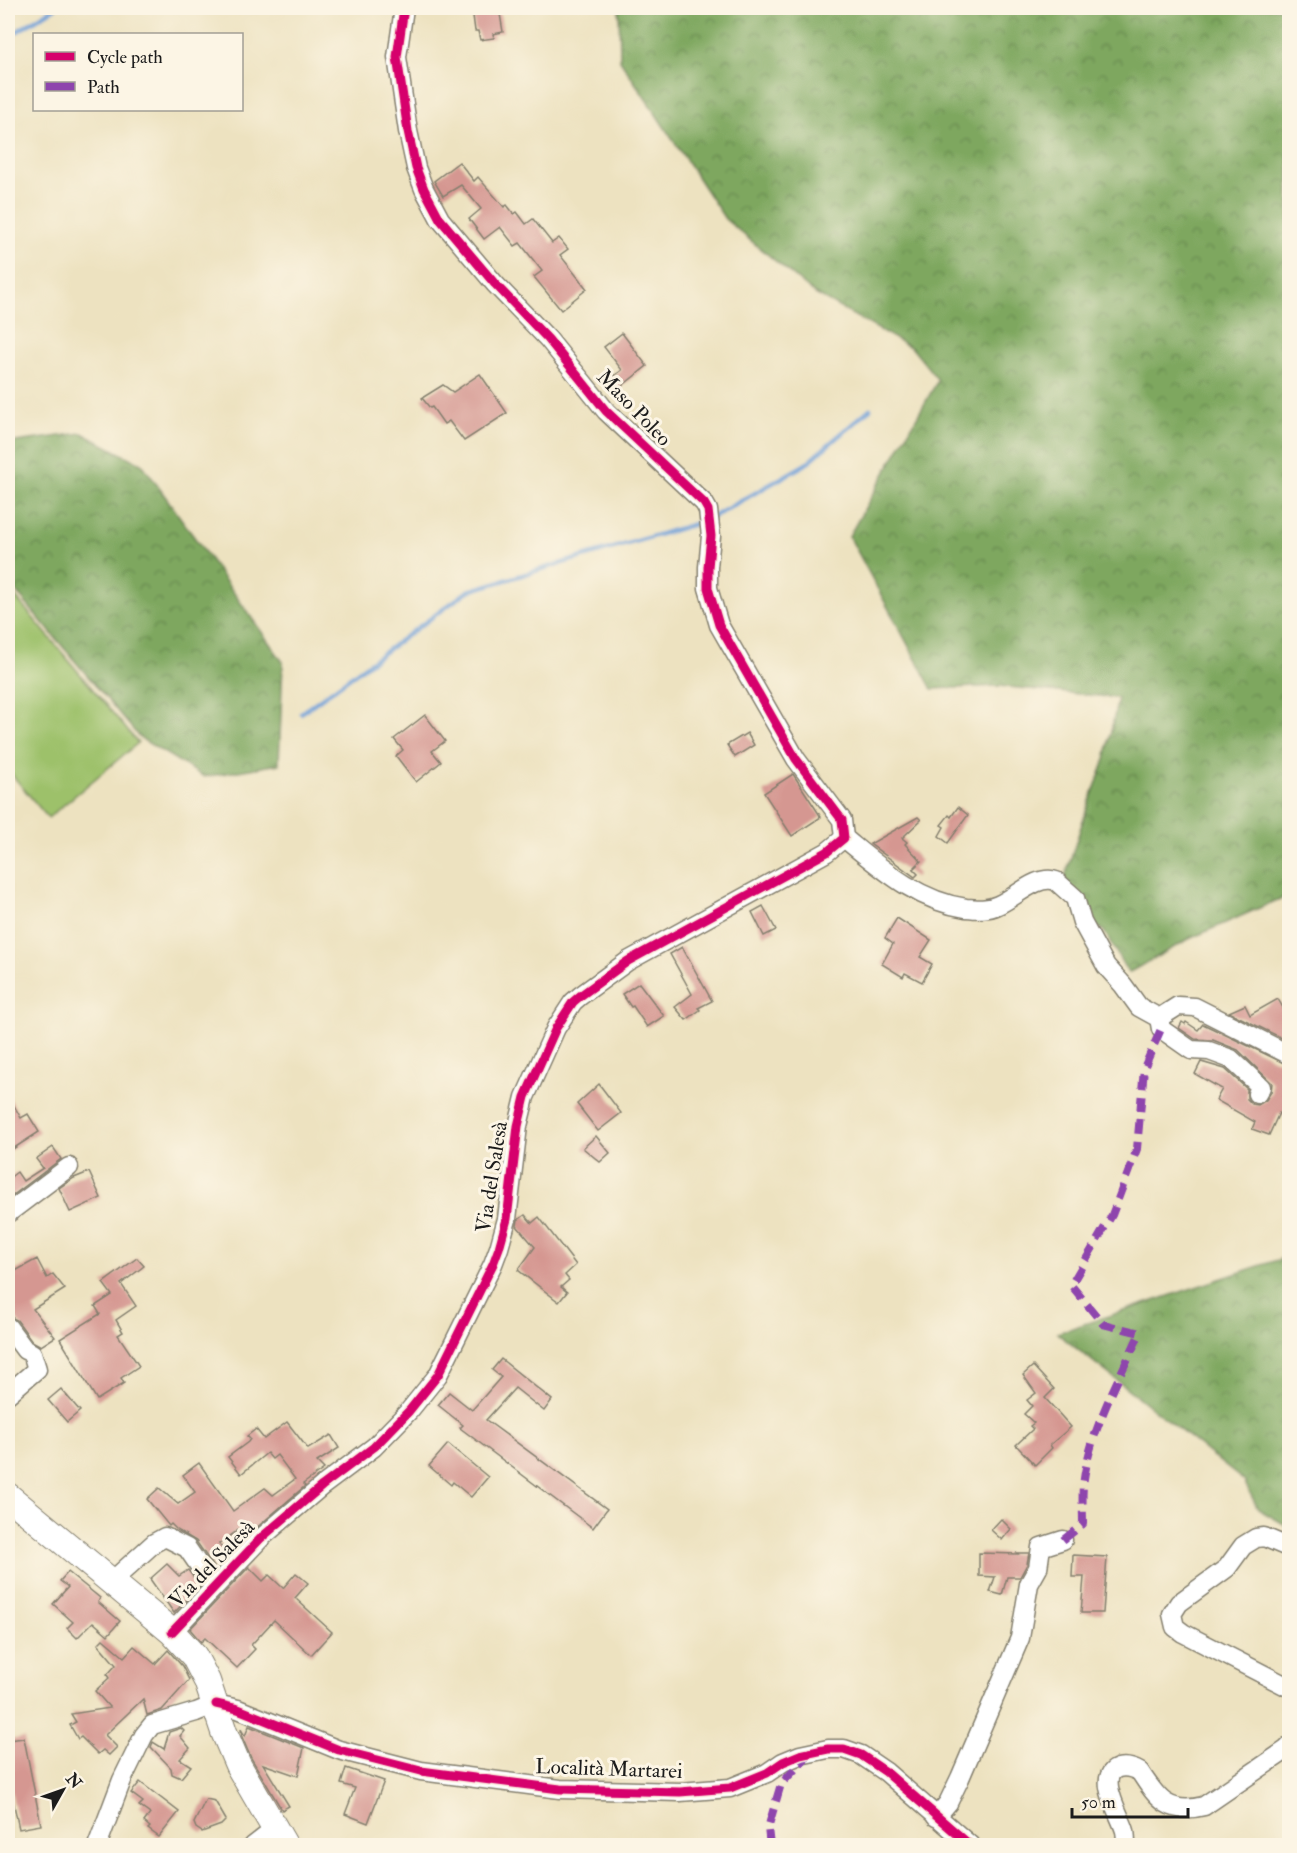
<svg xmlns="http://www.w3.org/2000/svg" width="1297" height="1853" viewBox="0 0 1297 1853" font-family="'IM FELL Double Pica',serif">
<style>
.forest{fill:url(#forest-crowns);stroke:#4d623e;stroke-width:1.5}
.park{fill:#9dc16b;stroke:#5c6e44;stroke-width:1.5}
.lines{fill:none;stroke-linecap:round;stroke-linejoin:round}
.stream{stroke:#6a9cd5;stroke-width:4.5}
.building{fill:#d59791}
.street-casing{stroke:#847f6e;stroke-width:21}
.secondary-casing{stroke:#847f6e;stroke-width:28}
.street{stroke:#fff;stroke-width:18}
.secondary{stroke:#fff;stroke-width:26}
.quiet{stroke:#8e44ad;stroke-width:8;stroke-dasharray:15 8;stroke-linecap:butt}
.cycleway-casing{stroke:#fcf5e5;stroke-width:13}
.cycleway{stroke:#d6006c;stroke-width:9}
.labels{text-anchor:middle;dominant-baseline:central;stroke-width:6;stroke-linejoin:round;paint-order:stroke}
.street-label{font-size:21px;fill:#1c1c1c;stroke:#fcf5e5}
</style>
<defs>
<pattern id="forest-crowns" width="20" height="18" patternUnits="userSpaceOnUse" patternTransform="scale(1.5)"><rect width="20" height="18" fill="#7ea75f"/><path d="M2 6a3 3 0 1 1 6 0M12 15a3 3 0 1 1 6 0" fill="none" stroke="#66874e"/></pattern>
</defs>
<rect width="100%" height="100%" fill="#fcf5e5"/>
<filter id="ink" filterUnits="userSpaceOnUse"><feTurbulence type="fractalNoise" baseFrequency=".0167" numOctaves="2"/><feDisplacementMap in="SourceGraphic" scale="12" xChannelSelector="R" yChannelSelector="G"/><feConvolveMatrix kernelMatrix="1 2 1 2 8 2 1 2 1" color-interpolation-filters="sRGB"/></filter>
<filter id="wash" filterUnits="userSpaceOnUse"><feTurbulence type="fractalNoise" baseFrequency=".008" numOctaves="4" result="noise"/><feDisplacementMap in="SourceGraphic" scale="24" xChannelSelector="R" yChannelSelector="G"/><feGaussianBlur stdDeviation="1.35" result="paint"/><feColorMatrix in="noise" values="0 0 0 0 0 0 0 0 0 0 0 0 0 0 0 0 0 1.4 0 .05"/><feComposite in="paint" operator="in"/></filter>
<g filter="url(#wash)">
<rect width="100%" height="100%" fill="#ede2c0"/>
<g class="forest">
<polygon points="619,8 1289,8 1289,895 1189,939 1128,973 1104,931 1079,915 1065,877 1084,817 1105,760 1118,698 999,686 932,689 849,536 938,380 912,348 815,294 725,219 620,60"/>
<polygon points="82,433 143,465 283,662 279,764 204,777 140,738 8,582 8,443"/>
<polygon points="1289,1256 1290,1256 1289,1527 1258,1509 1244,1481 1057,1333"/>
</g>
<polygon class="park" points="8,588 138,743 48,818 8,770"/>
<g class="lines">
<g class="stream">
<polyline points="8,37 55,8"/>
<polyline points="713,517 806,464 870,409"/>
<polyline points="301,713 468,591 705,521"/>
</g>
</g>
<g id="blocks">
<g class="building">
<polygon points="472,8 499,8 503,32 493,34 494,38 480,40 478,31 475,31"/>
<polygon points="459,162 474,181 478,177 504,207 507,205 514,214 517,212 526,224 533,219 552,243 559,238 568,249 560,255 587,289 561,310 534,277 542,271 520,243 515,246 500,227 484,239 469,219 481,209 461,185 443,196 434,181"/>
<polygon points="622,333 647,366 617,390 609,380 622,370 604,347"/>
<polygon points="480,374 507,413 464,441 449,421 444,424 432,407 430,408 422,398 443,385 453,392"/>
<polygon points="425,715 445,741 432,751 441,762 416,782 396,756 403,750 394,739"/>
<polygon points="747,733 754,745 735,757 727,745"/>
<polygon points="793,774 821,817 792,836 764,793"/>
<polygon points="958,807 968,815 948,843 939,836 944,827 941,825 949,815 951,817"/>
<polygon points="918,817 921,820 902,838 907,842 905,844 921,861 913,869 918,874 915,877 870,844"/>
<polygon points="763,906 776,930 764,936 752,912"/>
<polygon points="897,918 931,940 920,957 932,964 922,982 905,973 903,977 882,964 893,944 885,938"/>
<polygon points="682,947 712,1001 698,1008 700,1010 686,1020 675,1007 692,994 670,954"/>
<polygon points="639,983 664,1016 647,1027 633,1006 631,1007 622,994"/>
<polygon points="1278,999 1290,1020 1290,1042 1229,1012 1245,1005 1250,1015"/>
<polygon points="1182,1022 1185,1024 1186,1022 1198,1030 1203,1024 1290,1066 1290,1118 1279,1113 1269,1135 1252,1129 1255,1122 1216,1100 1222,1089 1195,1074 1201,1062 1225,1069 1247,1089 1247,1099 1252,1104 1258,1105 1266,1100 1271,1092 1272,1083 1238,1050 1213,1040 1195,1039 1179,1028"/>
<polygon points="599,1084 621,1113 598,1131 577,1104"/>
<polygon points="8,1095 21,1118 28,1114 39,1132 8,1152"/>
<polygon points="596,1136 610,1153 600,1162 583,1148"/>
<polygon points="53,1147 61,1159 8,1199 8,1179 17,1172 23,1181 43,1168 36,1159"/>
<polygon points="89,1172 101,1198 70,1212 59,1188 74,1178"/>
<polygon points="525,1215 532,1223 539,1217 576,1265 565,1275 569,1280 561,1287 567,1292 559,1302 518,1270 535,1247 517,1226 518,1220"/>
<polygon points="137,1258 144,1266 121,1284 136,1306 116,1320 123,1332 118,1335 139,1366 121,1378 124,1383 97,1400 60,1339 100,1314 95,1306 112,1295 103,1283"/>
<polygon points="37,1259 47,1278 53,1274 65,1289 33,1309 55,1337 41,1346 32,1341 17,1320 8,1316 8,1275"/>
<polygon points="501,1359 552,1400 544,1411 515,1388 486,1420 607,1509 593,1528 460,1428 463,1425 438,1405 449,1392 472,1410 501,1377 492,1370"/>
<polygon points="1033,1366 1054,1389 1045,1398 1071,1427 1050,1445 1052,1448 1035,1465 1016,1445 1033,1429 1030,1426 1034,1423 1024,1414 1032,1406 1027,1400 1036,1393 1023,1375"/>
<polygon points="61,1389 80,1411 67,1422 48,1400"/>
<polygon points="287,1422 308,1449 331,1435 339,1448 317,1462 324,1469 303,1484 305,1486 247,1536 241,1528 219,1544 228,1556 216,1570 196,1541 177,1530 171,1524 169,1526 147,1499 159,1488 178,1504 195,1492 183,1475 199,1463 233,1511 265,1488 273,1495 295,1479 277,1455 272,1459 267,1453 241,1474 228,1457 248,1442 250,1439 247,1436 256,1429 264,1439"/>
<polygon points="448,1444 488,1477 471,1497 453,1482 451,1485 429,1466"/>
<polygon points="1001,1519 1011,1529 1002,1540 991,1530"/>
<polygon points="979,1553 1018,1554 1017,1553 1029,1553 1027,1564 1020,1577 1007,1577 1002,1595 990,1592 995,1577 979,1576"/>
<polygon points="1073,1555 1107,1557 1103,1613 1081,1613 1084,1577 1072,1577"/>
<polygon points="167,1564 179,1576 188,1570 200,1586 174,1613 150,1579"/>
<polygon points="249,1567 263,1581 269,1575 283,1588 296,1573 308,1583 295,1598 332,1632 311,1655 274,1620 251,1645 255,1649 237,1668 205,1638 201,1642 190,1629"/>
<polygon points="68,1572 100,1598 98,1602 120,1621 108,1635 93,1622 77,1638 67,1628 73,1622 53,1604 68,1587 60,1581"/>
<polygon points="103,1639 124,1657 134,1646 155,1664 168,1650 182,1666 189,1680 162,1710 147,1715 143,1699 105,1735 117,1747 109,1755 103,1750 98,1754 81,1737 78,1739 70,1725 76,1722 71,1714 110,1708 95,1691 109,1678 107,1675 116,1665 98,1644"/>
<polygon points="249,1726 304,1748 298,1776 263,1764 289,1806 282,1810 251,1758 242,1737 241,1729 245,1736"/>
<polygon points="181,1728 184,1731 180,1736 190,1748 180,1759 191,1766 181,1778 172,1774 171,1768 151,1747 153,1742 164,1749 169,1732"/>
<polygon points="24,1738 41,1825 19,1829 8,1776 8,1740"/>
<polygon points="346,1768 384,1781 368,1823 345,1814 355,1788 341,1784"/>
<polygon points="140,1782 179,1812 159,1837 148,1829 150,1827 144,1822 150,1814 139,1806 143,1802 131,1793"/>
<polygon points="206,1799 215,1801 226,1820 221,1825 202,1832 196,1828 194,1823"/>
</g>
</g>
</g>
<g filter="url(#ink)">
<use href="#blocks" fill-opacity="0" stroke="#847f6e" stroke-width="1.5"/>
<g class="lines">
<g class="street-casing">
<g id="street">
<polyline points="404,8 397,57 408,131 416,168 424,189 440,219 495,284 548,339 606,411 704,503 708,510 711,536 708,567 708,588 719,625 796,759 842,820 844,838"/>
<path d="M 844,838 C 881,868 917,901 966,908 C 977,909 988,910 998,905 C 1015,898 1037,874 1056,881 L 1075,898 L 1082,922 L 1106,966 L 1123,985 L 1139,1007 L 1159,1018 L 1161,1029 L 1191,1050 L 1209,1051 L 1231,1059 L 1261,1087 L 1257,1094"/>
<polyline points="1159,1018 1178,1006 1195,1007 1290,1055"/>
<polyline points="8,1213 69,1167"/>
<polyline points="8,1327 25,1350 32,1353 37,1369 8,1394"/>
<polyline points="1290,1548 1264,1537 1256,1538 1243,1546 1227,1568 1179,1603 1172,1614 1175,1627 1183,1633 1290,1688"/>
<polyline points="111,1582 154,1543 165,1537 187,1548 214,1587"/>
<polyline points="172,1632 261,1538 322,1486 374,1447 409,1411 438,1375 493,1264 499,1248 507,1219 518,1126 525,1097 556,1028 573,1002 580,996 628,961 827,852 844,838"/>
<polyline points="936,1817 948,1803 960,1778 1020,1638 1029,1584 1038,1568 1041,1547 1063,1540"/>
<polyline points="97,1846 122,1780 144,1735 152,1725 196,1712 216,1704 238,1709 339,1750 421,1771 560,1789 680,1792 730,1788 767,1773 783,1762 800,1755 828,1749 844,1749 861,1755 886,1772 971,1846"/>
<polyline points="253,1846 275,1829"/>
<path d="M 1126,1846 C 1126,1841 1126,1836 1125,1831 C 1121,1816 1095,1776 1118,1768 C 1126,1766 1133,1768 1140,1772 C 1158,1800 1169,1815 1204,1806 L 1286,1750 L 1290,1746"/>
</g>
</g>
<g class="secondary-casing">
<polyline id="secondary" points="8,1496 172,1632 194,1656 207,1681 224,1732 238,1765 285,1846"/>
</g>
<use href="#street" class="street"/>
<use href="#secondary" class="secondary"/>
<g class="quiet">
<path d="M 1063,1540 L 1083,1524 C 1083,1512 1082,1499 1083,1486 C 1089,1432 1118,1381 1140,1333 L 1103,1324 L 1071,1285 L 1112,1215 L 1137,1149 L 1144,1068 L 1161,1029"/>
<polyline points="770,1846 768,1828 781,1784 808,1756"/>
</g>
<g class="cycleway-casing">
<g id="cycleway">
<polyline points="172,1632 261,1538 322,1486 374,1447 409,1411 438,1375 493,1264 499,1248 507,1219 518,1126 525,1097 556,1028 573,1002 580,996 628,961 827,852 844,838 842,820 796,759 719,625 708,588 708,567 711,536 708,510 704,503 606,411 548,339 495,284 440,219 424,189 416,168 408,131 397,57 404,8"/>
<polyline points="216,1704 238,1709 339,1750 421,1771 560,1789 680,1792 730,1788 767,1773 783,1762 800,1755 828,1749 844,1749 861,1755 886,1772 971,1846"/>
</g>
</g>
<use href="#cycleway" class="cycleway"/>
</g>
</g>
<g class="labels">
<g class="street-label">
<text transform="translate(634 408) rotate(46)">Maso Poleo</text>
<text transform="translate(492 1177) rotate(-81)">Via del Salesà</text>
<text transform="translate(212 1564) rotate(-46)">Via del Salesà</text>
<text transform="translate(609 1769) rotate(2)">Località Martarei</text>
</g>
</g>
<rect width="1297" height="1853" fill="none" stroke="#fcf5e5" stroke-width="30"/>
<rect x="33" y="33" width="210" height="78" fill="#fcf5e5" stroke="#a29e95" stroke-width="1.5"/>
<rect x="45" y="52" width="30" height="9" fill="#d6006c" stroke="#a29e95" stroke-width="1.5"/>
<text x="87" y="63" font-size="18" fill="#1c1c1c">Cycle path</text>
<rect x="45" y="82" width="30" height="9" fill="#8e44ad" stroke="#a29e95" stroke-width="1.5"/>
<text x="87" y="93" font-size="18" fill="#1c1c1c">Path</text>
<g transform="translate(63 1790) rotate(50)" stroke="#fcf5e5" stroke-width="4.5" paint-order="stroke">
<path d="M0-4.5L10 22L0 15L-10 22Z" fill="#1c1c1c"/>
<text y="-9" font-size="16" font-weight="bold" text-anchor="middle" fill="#1c1c1c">N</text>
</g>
<path d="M1072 1808v9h116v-9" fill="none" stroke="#1c1c1c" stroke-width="3"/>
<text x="1081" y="1808" font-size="18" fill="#1c1c1c" stroke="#fcf5e5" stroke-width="4.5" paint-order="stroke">50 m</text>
</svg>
